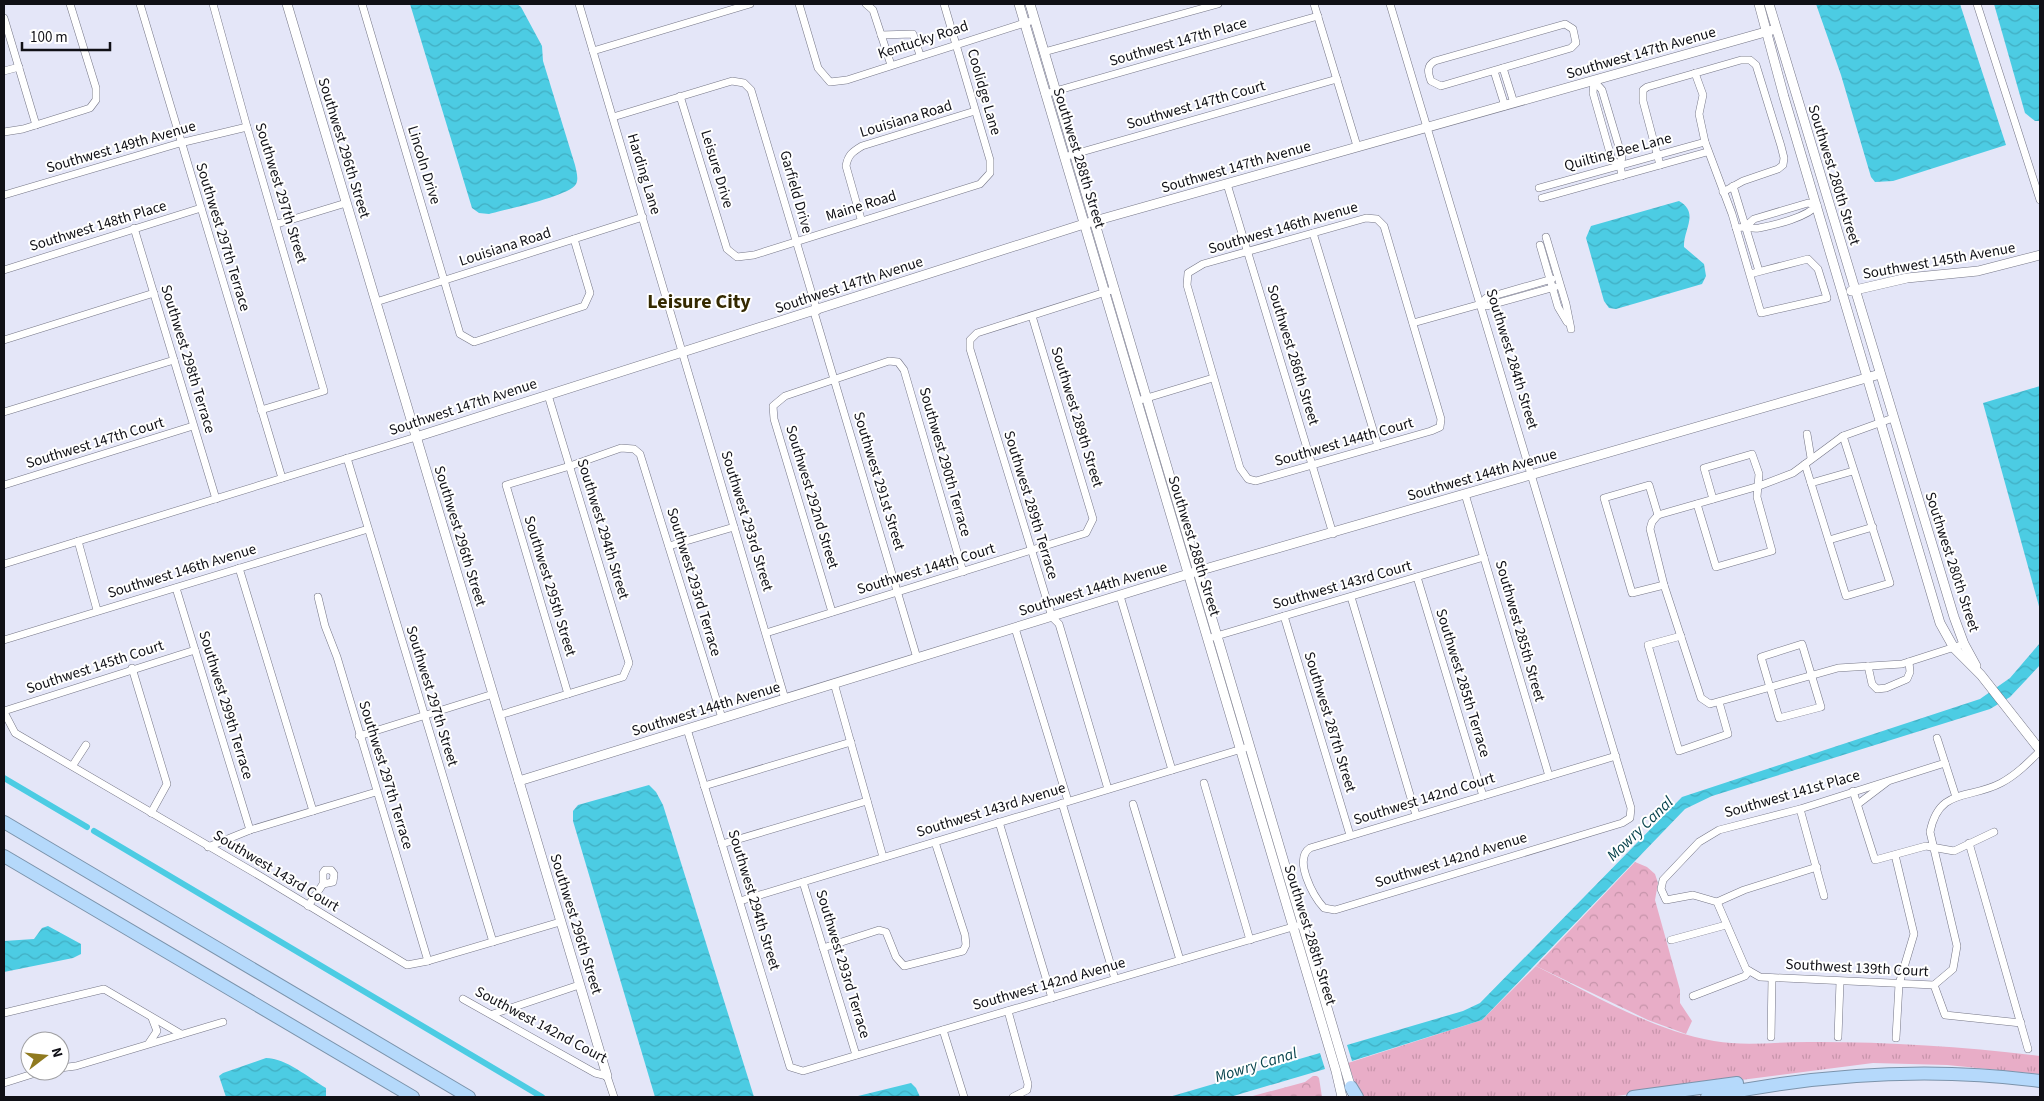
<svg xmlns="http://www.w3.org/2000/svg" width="2044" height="1101" viewBox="0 0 2044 1101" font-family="'Source Sans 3',sans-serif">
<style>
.grass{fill:url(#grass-tufts)}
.forest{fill:url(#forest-crowns)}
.water{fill:url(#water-waves)}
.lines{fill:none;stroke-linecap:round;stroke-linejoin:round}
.canal{stroke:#4ccce3;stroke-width:6}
.street-casing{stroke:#757686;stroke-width:8}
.secondary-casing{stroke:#757686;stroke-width:10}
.highway-casing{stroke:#7b93ab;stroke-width:14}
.street{stroke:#fff;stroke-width:7}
.secondary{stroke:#fff;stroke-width:9}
.highway{stroke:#b5d9fb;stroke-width:12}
.labels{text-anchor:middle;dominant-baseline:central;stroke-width:4;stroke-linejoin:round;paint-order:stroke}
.street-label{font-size:15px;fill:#101016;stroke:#fff}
.water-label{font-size:16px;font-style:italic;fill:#0a454f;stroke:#fff}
.district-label{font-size:20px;font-weight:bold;fill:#342900;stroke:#fff}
</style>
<defs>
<pattern id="grass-tufts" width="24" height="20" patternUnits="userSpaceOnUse" patternTransform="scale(1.25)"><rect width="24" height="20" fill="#e8adc7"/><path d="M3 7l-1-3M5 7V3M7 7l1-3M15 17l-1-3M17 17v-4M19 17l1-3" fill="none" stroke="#c694aa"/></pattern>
<pattern id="forest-crowns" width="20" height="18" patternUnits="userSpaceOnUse" patternTransform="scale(1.25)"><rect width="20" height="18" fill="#e8adc7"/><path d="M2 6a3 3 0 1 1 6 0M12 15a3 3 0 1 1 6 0" fill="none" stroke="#c694aa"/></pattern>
<pattern id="water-waves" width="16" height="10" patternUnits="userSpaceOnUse" patternTransform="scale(1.25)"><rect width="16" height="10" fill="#4ccce3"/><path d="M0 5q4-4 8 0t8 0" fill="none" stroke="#41aec2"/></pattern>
</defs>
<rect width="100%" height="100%" fill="#e4e6f8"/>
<path class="grass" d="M 1536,966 C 1592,994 1651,1030 1714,1041 C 1748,1047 1782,1041 1817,1042 C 1891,1042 1967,1047 2040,1056 L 2040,1074 L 1947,1065 L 1873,1063 L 1608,1097 L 1360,1097 L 1348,1063 L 1482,1020 Z"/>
<g class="forest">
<polygon points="1635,862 1647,867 1655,874 1658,883 1655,900 1680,990 1680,1003 1692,1021 1686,1034 1648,1020 1536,966"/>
<polygon points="1313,1076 1317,1076 1319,1078 1322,1097 1249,1097 1305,1082"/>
</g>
<g class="water">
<path d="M 410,4 L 517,4 L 521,7 L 542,46 L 543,61 L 575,165 C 576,170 579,179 576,184 C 570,196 504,210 489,214 L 479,213 L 472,208 Z"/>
<polygon points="1816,4 1960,4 2006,145 1893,181 1875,182 1871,177 1841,75"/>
<polygon points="1994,4 2040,4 2040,121 2035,121 2025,113"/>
<path d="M 1679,201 C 1700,213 1683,230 1684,247 L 1704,264 L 1706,276 L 1702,284 L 1616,309 L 1609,308 L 1604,301 L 1586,238 L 1591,226 Z"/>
<polygon points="2040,386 2040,610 1983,403"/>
<polygon points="2040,643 2040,665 2010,697 1990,709 1712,796 1685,809 1482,1020 1352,1061 1347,1045 1463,1011 1480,1003 1682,797 1980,699 2010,678"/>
<polygon points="649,785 656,792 663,805 754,1097 655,1097 573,821 573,811 578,805"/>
<polygon points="48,926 81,944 81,954 73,958 4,972 4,941 34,939 42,928"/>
<polygon points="1320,1053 1325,1069 1230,1097 1169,1097"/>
<path d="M 266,1058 C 286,1058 309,1078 326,1088 L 326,1097 L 226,1097 L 219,1076 L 223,1073 Z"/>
<polygon points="911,1083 916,1088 920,1097 854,1097"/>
</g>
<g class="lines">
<g class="canal">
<polyline points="4,778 87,827"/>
<polyline points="94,831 542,1097"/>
</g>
<g class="street-casing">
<g id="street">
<polyline points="140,4 282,478"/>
<polyline points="213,4 247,127 324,391 261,410"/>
<polyline points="362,4 460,334 474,342 584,306 590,293 574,239"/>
<polyline points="579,4 785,699"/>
<polyline points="799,4 818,68 830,82 847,80 1034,20"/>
<polyline points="866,4 873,10 891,65"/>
<polyline points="1314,4 1357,146"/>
<path d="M 1390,4 L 1631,808 L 1630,818 L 1622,823 L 1335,910 L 1324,908 C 1313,896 1293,859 1310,848 L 1616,756"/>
<polyline points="1977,4 2040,200"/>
<polyline points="4,18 36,125"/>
<path d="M 1565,24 L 1573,29 L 1576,43 L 1571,48 L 1441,86 L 1431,81 C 1428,73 1426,66 1435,61 Z"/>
<polyline points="881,35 913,34 920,55"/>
<polyline points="593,51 750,4"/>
<polyline points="1044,52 1218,4"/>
<polyline points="1503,68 1514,103"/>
<polyline points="4,71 19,67"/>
<polyline points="1494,71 1505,106"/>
<polyline points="1695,73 1703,95 1699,114 1705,142 1732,214 1761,313 1827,298 1818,269 1808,259 1750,274"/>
<polyline points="1594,81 1602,90 1622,157 1620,165 1622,176"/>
<polyline points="1594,81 1593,93 1612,160 1620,165"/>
<polyline points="1045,94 1318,16"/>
<polyline points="680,96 727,249 737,257 754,255 980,184 990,173 990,160 944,4"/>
<polyline points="613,117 732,81 744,83 751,90 817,311"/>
<polyline points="4,132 23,129 84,110 90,108 96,100 96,88 70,4"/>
<polyline points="1064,157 1337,79"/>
<polyline points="1660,165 1643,101 1643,90 1647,87 1741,60 1750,60 1756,65 1781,146 1784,158 1783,165 1778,169 1743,181 1723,192"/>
<polyline points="1227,184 1333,534"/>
<polyline points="1733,186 1759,271"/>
<polyline points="1539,188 1705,142"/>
<polyline points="4,195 180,143 247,127"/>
<polyline points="1542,198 1707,152"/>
<polygon points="1366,218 1377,219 1384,226 1441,419 1440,427 1431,431 1256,481 1248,479 1240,468 1187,285 1188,273 1203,264"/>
<path d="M 861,219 L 846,166 C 848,155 852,152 862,146 L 975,111"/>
<polyline points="277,224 346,203"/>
<polyline points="134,228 216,499"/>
<path d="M 1736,228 C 1744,226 1751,229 1759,228 C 1775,225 1808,217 1817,205 L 1808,203 L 1754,219 L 1746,226"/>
<polyline points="1313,233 1378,446"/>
<polyline points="1546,237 1566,304 1571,329"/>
<polyline points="1540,245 1558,307 1567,322"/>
<polyline points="4,270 201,208"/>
<polyline points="376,302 643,217"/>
<polyline points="1481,304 1486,298 1552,279"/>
<polyline points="1481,304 1487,306 1555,287"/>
<polyline points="814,312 917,658"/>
<polyline points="1413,323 1481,304"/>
<polyline points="4,340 154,293"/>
<polyline points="1137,401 1213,378"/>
<polyline points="4,412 174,360"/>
<polyline points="1893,418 1843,436 1793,473 1759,486 1658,515 1652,522 1650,529 1664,585 1701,698 1710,704 1838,668 1902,664 1964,644"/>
<polyline points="1807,434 1811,458"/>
<polyline points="347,458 493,942"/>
<polyline points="1805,464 1846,596 1890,583 1843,436"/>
<polyline points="1811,483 1853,471"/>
<polyline points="4,485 193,426"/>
<polyline points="1465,494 1549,776"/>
<polyline points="1697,504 1716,567 1772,551 1757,497 1759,474 1752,454 1704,468 1713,499"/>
<polyline points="1658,515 1649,485 1604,498 1632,593 1664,585"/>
<polyline points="1829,540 1873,527"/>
<polyline points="78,541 97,610"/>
<polyline points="669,546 734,527"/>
<polyline points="4,564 416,437"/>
<polyline points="239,568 313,811"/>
<polyline points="1417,577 1483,796"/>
<polyline points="176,588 250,830"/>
<polyline points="1120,596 1172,770"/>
<polyline points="318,597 325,626 337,657 428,961"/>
<polyline points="1351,597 1416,815"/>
<polyline points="832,612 774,419 773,406 785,396 889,361 898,362 904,370 963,572"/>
<polyline points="1284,616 1350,835"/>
<polyline points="1015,628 1068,801"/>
<polyline points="766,633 1086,533 1093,519 1032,316"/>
<polyline points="1681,636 1648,645 1679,751 1728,734 1719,702"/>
<polyline points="1213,637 1484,557"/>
<polyline points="4,640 368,529"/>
<polygon points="1802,644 1821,707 1779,718 1761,657"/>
<polyline points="1868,666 1872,684 1877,689 1886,688 1907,679 1910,672 1909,662"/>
<polyline points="132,668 167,784 151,813"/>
<polyline points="834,683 883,857"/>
<polyline points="568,694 506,485 570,466 621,448 634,449 640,454 722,718"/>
<polyline points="4,711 195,650"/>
<polyline points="4,712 15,733 260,876 407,965 428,961 560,922"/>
<polyline points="500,715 623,677 629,663 548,395"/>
<polyline points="687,729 790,1067 803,1071 1296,926"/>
<polyline points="359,736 493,694"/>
<polyline points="1937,738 1956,797"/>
<polyline points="1945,763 1800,809 1719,830 1699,842 1663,880 1661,889 1666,900 1693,895 1717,902 1746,969 1760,977 1934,985 1945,1015 2021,1023"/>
<polyline points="73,765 86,745"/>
<polyline points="1204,783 1250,940"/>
<polyline points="704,786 851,742"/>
<polyline points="1108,789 1059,624 1052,617 970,349 970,340 977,333 1115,289"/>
<polyline points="1853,791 1875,860 1926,846 1954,851 1994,832"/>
<polyline points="1062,803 1115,979"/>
<polyline points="1133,804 1180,960"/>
<polyline points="1858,804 1887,782"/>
<polyline points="1800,809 1824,896"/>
<polyline points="999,822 1052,998"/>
<polyline points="1969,843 2028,1049"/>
<polyline points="722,844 867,801"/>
<polyline points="208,847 250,830 376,792"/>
<polyline points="1895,855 1914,934 1899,984 1896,1038"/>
<polyline points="803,882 856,1055"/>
<polyline points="740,901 1245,748"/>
<polyline points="1717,902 1744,890 1817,867"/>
<polyline points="308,906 323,884 333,882 334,874 331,870 325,870 323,873 323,884"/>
<polyline points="1671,940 1726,925"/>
<polyline points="823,948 879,930 886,932 896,957 904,966 963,951 966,945 965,935 935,842"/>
<path d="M 1934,985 L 1953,969 L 1957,946 L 1930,832 C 1939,787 1969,800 2001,783 C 2016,775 2028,763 2040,751"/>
<polyline points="1693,996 1745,976 1749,971"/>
<polyline points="463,999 595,1073 607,1076 614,1097"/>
<polyline points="1008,1011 1028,1084 1027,1090 1013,1097"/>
<polyline points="4,1013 104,989 181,1034"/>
<polyline points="493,1014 579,985"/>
<polyline points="943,1030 964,1097"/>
<polyline points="1771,1037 1772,978"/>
<polyline points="1838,1037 1840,982"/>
<polyline points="149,1043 157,1031 152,1018"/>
<polyline points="60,1068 76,1066 223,1022"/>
<polyline points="4,1083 42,1071"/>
</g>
</g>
<g class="secondary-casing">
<g id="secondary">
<polyline points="287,4 607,1076"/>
<polyline points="1019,4 1336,1071 1342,1097"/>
<polyline points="1030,4 1352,1092"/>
<polyline points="1759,4 1784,97 1940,623 1954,648 1981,675 2040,750"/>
<polyline points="1769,4 1954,617 1964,644 1976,666"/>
<polyline points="1851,291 1907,278 1978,271 2040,255"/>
<polyline points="416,437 1084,224 1776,29"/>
<polyline points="519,781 1198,571 1880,374"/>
</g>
</g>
<g class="highway-casing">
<g id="highway">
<polyline points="4,822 469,1097"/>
<polyline points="4,856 413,1097"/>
<polyline points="1351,1087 1357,1097"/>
<polyline points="1633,1097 1737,1083"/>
<path d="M 1707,1097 C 1817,1074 1928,1066 2040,1081"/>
</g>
</g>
<use href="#street" class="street"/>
<use href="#secondary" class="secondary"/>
<use href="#highway" class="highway"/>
</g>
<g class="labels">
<g class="street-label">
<text transform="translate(923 40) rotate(-18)">Kentucky Road</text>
<text transform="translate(1178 42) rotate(-16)">Southwest 147th Place</text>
<text transform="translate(1641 53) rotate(-16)">Southwest 147th Avenue</text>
<text transform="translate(984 92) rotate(74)">Coolidge Lane</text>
<text transform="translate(1196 105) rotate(-16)">Southwest 147th Court</text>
<text transform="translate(906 119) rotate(-17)">Louisiana Road</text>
<text transform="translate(121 147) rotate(-16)">Southwest 149th Avenue</text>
<text transform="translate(344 148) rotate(73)">Southwest 296th Street</text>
<text transform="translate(1618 152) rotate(-15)">Quilting Bee Lane</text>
<text transform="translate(1079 158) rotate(73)">Southwest 288th Street</text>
<text transform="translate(424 165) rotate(73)">Lincoln Drive</text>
<text transform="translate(1236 167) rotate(-16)">Southwest 147th Avenue</text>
<text transform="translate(717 169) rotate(73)">Leisure Drive</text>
<text transform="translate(644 174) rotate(73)">Harding Lane</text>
<text transform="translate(1834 175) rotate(73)">Southwest 280th Street</text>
<text transform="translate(796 192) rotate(74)">Garfield Drive</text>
<text transform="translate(281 193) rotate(73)">Southwest 297th Street</text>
<text transform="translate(861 206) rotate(-17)">Maine Road</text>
<text transform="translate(98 226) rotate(-17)">Southwest 148th Place</text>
<text transform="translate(1283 228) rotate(-16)">Southwest 146th Avenue</text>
<text transform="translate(223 237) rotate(73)">Southwest 297th Terrace</text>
<text transform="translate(505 247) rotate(-18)">Louisiana Road</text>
<text transform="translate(1939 261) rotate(-10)">Southwest 145th Avenue</text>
<text transform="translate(849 285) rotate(-18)">Southwest 147th Avenue</text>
<text transform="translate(1293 355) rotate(73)">Southwest 286th Street</text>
<text transform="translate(188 359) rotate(73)">Southwest 298th Terrace</text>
<text transform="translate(1512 359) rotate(73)">Southwest 284th Street</text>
<text transform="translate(463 407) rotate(-18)">Southwest 147th Avenue</text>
<text transform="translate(1077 417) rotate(73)">Southwest 289th Street</text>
<text transform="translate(1344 442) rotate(-16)">Southwest 144th Court</text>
<text transform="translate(95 443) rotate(-17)">Southwest 147th Court</text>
<text transform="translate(945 462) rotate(74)">Southwest 290th Terrace</text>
<text transform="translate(1482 475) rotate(-16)">Southwest 144th Avenue</text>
<text transform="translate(879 481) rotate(73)">Southwest 291st Street</text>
<text transform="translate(812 497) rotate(73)">Southwest 292nd Street</text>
<text transform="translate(1031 505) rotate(73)">Southwest 289th Terrace</text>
<text transform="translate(747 521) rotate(73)">Southwest 293rd Street</text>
<text transform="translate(603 529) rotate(73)">Southwest 294th Street</text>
<text transform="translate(460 536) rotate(73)">Southwest 296th Street</text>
<text transform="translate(1194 546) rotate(73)">Southwest 288th Street</text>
<text transform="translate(1952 562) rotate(72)">Southwest 280th Street</text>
<text transform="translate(926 569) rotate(-17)">Southwest 144th Court</text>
<text transform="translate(182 571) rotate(-17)">Southwest 146th Avenue</text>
<text transform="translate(694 582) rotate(73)">Southwest 293rd Terrace</text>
<text transform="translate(1342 585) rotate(-16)">Southwest 143rd Court</text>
<text transform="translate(550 586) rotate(73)">Southwest 295th Street</text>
<text transform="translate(1093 589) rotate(-17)">Southwest 144th Avenue</text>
<text transform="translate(1520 631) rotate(74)">Southwest 285th Street</text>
<text transform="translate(95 667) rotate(-18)">Southwest 145th Court</text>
<text transform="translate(1463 683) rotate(73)">Southwest 285th Terrace</text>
<text transform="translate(432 696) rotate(73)">Southwest 297th Street</text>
<text transform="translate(226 705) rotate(73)">Southwest 299th Terrace</text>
<text transform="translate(706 709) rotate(-17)">Southwest 144th Avenue</text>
<text transform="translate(1330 722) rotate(73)">Southwest 287th Street</text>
<text transform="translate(386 775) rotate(73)">Southwest 297th Terrace</text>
<text transform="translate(1792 794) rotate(-16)">Southwest 141st Place</text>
<text transform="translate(1424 799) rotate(-17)">Southwest 142nd Court</text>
<text transform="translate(991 810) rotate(-17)">Southwest 143rd Avenue</text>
<text transform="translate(1451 860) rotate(-17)">Southwest 142nd Avenue</text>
<text transform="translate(276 871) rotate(31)">Southwest 143rd Court</text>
<text transform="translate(754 900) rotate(73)">Southwest 294th Street</text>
<text transform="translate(576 924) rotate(73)">Southwest 296th Street</text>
<text transform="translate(1310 935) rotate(73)">Southwest 288th Street</text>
<text transform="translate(843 964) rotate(73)">Southwest 293rd Terrace</text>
<text transform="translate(1857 968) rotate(3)">Southwest 139th Court</text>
<text transform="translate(1049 984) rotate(-16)">Southwest 142nd Avenue</text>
<text transform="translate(541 1025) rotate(28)">Southwest 142nd Court</text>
</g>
<g class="water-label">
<text transform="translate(1640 829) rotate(-44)">Mowry Canal</text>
<text transform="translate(1256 1065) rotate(-17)">Mowry Canal</text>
</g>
<g class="district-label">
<text x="699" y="302">Leisure City</text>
</g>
</g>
<rect width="2044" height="1101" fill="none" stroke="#101016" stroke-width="10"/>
<g transform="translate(45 1056) rotate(74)"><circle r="24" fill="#ffffff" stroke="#9f9fa2"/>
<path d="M0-4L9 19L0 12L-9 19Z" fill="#907a1f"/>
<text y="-8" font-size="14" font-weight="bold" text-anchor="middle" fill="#101016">N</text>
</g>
<path d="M22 42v8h88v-8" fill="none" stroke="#101016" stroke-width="2.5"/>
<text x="30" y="42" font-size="15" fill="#101016" stroke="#ffffff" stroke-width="4" paint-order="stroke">100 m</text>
</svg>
